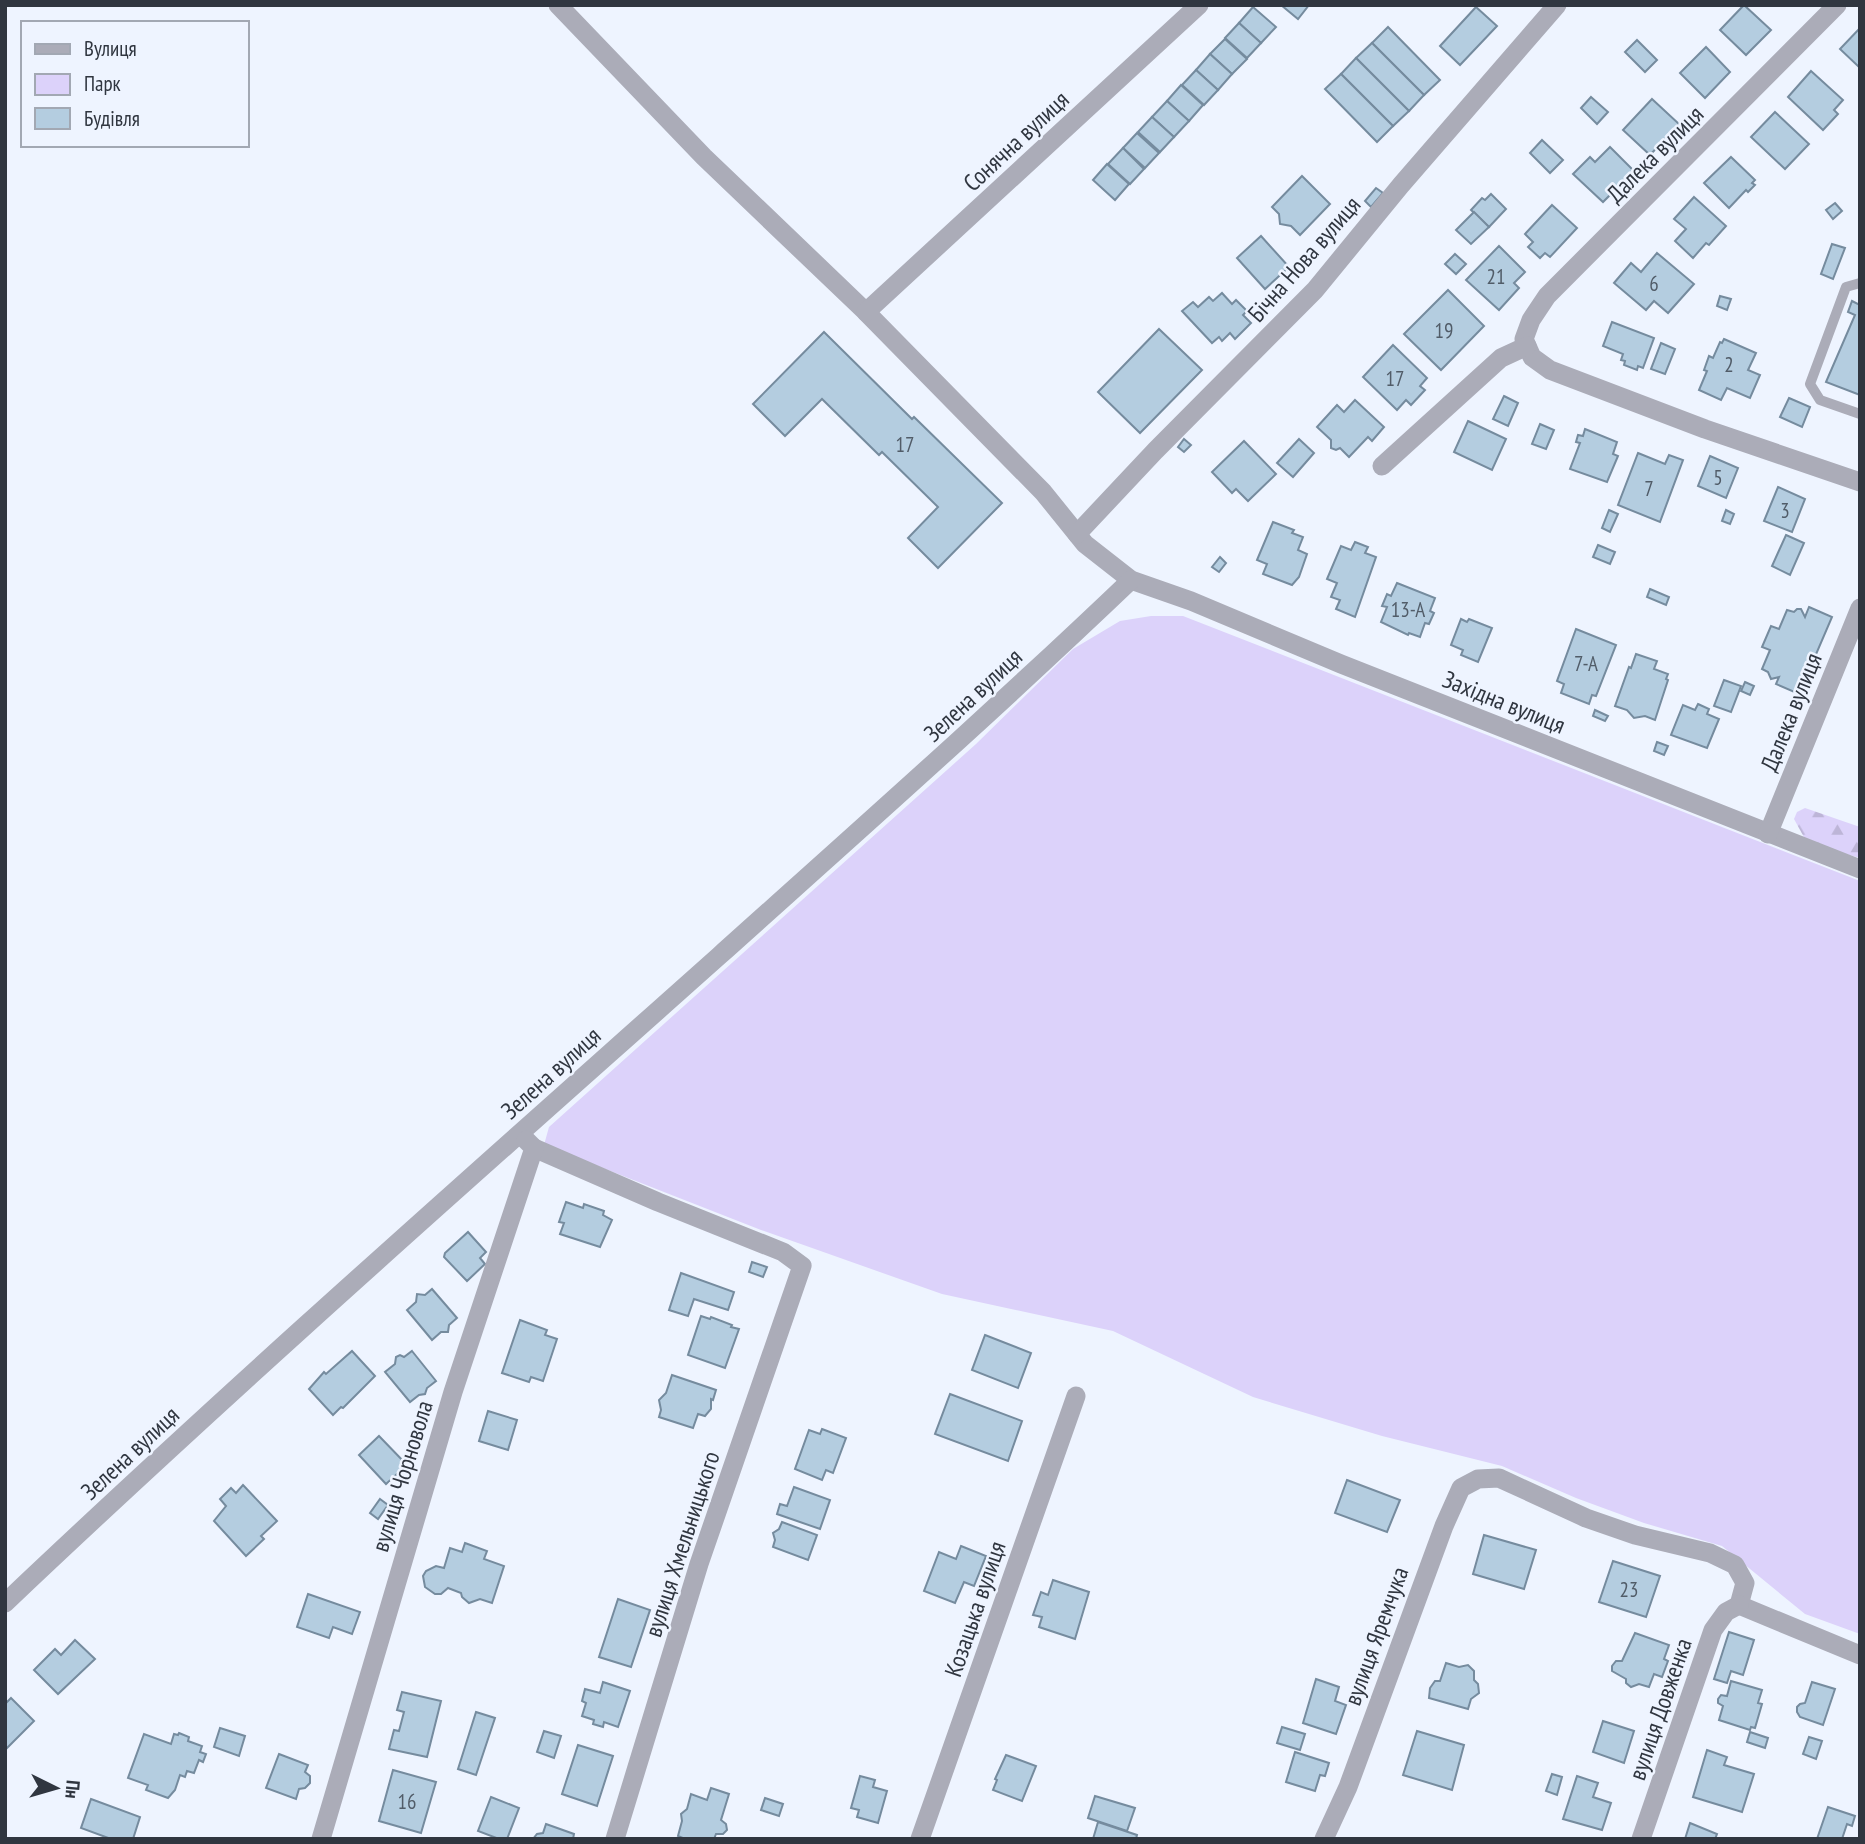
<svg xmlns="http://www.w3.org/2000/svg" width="1865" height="1844" viewBox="0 0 1865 1844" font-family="'PT Sans Narrow',sans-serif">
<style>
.green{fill:#dcd2fa}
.forest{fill:url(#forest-firs)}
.building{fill:#b4cde0;stroke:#758b9e;stroke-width:2}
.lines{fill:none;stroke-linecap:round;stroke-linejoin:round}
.service{stroke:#abacb8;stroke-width:10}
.minor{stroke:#abacb8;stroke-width:19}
.labels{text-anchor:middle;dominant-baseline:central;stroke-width:5;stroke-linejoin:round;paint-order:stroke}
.number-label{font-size:21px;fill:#515c68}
.street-label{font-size:24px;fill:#303640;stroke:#eef4ff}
</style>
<defs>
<pattern id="forest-firs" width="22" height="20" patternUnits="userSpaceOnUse" patternTransform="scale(1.75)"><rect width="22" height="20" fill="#dcd2fa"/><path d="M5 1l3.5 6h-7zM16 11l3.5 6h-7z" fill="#bdb5d7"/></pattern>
</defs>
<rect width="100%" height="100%" fill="#eef4ff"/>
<polygon class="green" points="1151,616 1183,616 1860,881 1860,1634 1805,1614 1722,1546 1644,1523 1576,1498 1502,1466 1382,1436 1253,1397 1113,1331 942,1294 761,1230 544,1145 549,1127 976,744 1073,649 1120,621"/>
<polygon class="forest" points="1805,808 1860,827 1860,858 1817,846 1805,839 1794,819 1797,812"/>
<g class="building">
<polygon points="1281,5 1309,5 1298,19"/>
<polygon points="1744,5 1771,30 1746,55 1720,30"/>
<polygon points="1253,7 1276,27 1261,43 1239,23"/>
<polygon points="1476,7 1497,26 1460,65 1440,46"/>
<polygon points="1239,23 1261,43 1247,58 1225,38"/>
<polygon points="1388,27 1440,80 1424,95 1372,43"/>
<polygon points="1860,28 1860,68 1840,49"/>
<polygon points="1225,39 1247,59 1232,74 1210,54"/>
<polygon points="1637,40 1657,60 1645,72 1625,52"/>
<polygon points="1372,43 1424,95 1409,111 1356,58"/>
<polygon points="1706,47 1730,72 1705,98 1680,73"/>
<polygon points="1210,54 1232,74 1218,90 1196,70"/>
<polygon points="1356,58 1409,111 1393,126 1341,74"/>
<polygon points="1196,70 1218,90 1204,105 1182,85"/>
<polygon points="1811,71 1843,100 1834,110 1838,114 1823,130 1788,97"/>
<polygon points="1341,74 1393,126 1377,142 1325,89"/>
<polygon points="1181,85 1203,105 1189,121 1167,101"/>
<polygon points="1591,97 1608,112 1597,124 1581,108"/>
<polygon points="1652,99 1679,124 1650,155 1623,130"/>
<polygon points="1167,101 1189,121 1174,137 1152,117"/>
<polygon points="1775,112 1809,144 1785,169 1751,137"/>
<polygon points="1152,117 1174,137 1160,152 1138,132"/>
<polygon points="1137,133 1159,153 1145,168 1123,148"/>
<polygon points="1542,140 1563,160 1550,173 1530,153"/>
<polygon points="1610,147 1634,171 1603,202 1573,174 1590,157 1595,162"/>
<polygon points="1123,148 1144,169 1130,184 1108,164"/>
<polygon points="1731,157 1755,180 1752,183 1755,185 1748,192 1746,190 1729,208 1704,183"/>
<polygon points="1107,164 1129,184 1115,200 1093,180"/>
<polygon points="1302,176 1330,204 1300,235 1291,226 1280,224 1279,214 1272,207"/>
<polygon points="1376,188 1383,193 1371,207 1365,201"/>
<polygon points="1491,194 1506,209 1489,227 1471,210 1482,198 1485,200"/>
<polygon points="1694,197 1726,226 1709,245 1706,243 1693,258 1675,241 1686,229 1674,219"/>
<polygon points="1835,203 1842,211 1833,219 1826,210"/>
<polygon points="1552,205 1577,228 1550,257 1545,253 1540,258 1528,247 1533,242 1525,234"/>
<polygon points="1474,212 1489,227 1471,244 1456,230"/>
<polygon points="1261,236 1289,267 1265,289 1237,258"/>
<polygon points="1832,244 1845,248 1833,279 1821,274"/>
<polygon points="1499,246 1525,272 1514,283 1519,288 1499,310 1466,280"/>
<polygon points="1657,253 1694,284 1668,313 1654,301 1646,310 1614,283 1631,263 1641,272"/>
<polygon points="1455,254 1466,264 1456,274 1445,264"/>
<polygon points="1448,290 1484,326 1441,370 1404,334"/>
<polygon points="1222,293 1232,304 1236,300 1247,311 1243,315 1251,323 1235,339 1230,333 1222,341 1219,337 1212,343 1182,311 1193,302 1198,307 1209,297 1213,301"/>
<polygon points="1720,296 1731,299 1727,310 1717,306"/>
<polygon points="1852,301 1860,305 1860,395 1826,382 1855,315 1848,312"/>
<polygon points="1612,322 1654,338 1643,368 1638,366 1637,370 1624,365 1625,361 1621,360 1623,354 1603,346"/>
<polygon points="1159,329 1202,370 1140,433 1098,392"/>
<polygon points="824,332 912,419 914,417 1002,503 938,568 908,538 938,507 882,452 879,455 822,399 785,436 753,404"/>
<polygon points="1724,339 1756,353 1748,370 1760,375 1750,398 1727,388 1721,400 1699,390 1707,371 1704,370 1709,356 1713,358 1720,342 1722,343"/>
<polygon points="1661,343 1675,349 1665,374 1651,369"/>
<polygon points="1393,345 1427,378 1420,386 1425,390 1411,405 1406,400 1397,410 1363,377"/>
<polygon points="1504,396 1518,403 1508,426 1493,419"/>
<polygon points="1789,398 1810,407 1802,427 1780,417"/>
<polygon points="1355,400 1384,427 1372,441 1368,437 1349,457 1340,448 1336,450 1331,448 1331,440 1317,427 1337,405 1344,412"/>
<polygon points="1468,421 1506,439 1492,470 1454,452"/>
<polygon points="1540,424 1554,430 1546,449 1532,444"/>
<polygon points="1585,429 1617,442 1613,454 1618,456 1607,482 1570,469 1580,443 1576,442 1578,435 1583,436"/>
<polygon points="1184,439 1191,445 1184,452 1178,447"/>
<polygon points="1299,439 1314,453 1293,477 1277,463"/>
<polygon points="1244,441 1276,474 1248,501 1236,489 1232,493 1212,472"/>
<polygon points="1638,453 1665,464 1669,455 1683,460 1660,522 1618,505"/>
<polygon points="1710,456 1738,468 1726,498 1698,486"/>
<polygon points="1778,487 1805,499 1792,532 1764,521"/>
<polygon points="1609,510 1618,514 1610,532 1602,528"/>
<polygon points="1726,510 1734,514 1730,524 1722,521"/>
<polygon points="1273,522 1294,530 1292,533 1303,537 1298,550 1307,554 1299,577 1292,585 1263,574 1267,564 1257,560"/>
<polygon points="1786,535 1804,543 1790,575 1772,566"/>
<polygon points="1355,542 1368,547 1365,553 1376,557 1355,617 1336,609 1340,600 1331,597 1337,583 1327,579 1341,546 1351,550"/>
<polygon points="1598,545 1615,552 1610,564 1593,557"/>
<polygon points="1220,557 1226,563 1219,572 1212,567"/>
<polygon points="1397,583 1435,598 1430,611 1434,613 1429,624 1425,623 1420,637 1409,633 1408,635 1381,622 1387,607 1382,606 1387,594 1391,596"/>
<polygon points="1650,589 1669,597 1666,605 1647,597"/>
<polygon points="1809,607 1832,617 1799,694 1776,684 1779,677 1771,679 1768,672 1762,669 1770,650 1762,647 1771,626 1779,629 1787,610 1794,612 1797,609 1801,609 1805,617"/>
<polygon points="1461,619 1467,622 1469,619 1492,628 1478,662 1461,655 1463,650 1451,645"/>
<polygon points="1576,629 1616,645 1596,696 1592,695 1589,704 1561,693 1564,684 1557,681"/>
<polygon points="1636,654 1657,661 1654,669 1668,674 1666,679 1668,680 1655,720 1645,716 1634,718 1627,710 1615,706 1629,667 1631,668"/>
<polygon points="1724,680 1741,686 1731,712 1714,706"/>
<polygon points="1745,682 1754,686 1750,695 1741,691"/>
<polygon points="1698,704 1709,709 1707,714 1719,719 1707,748 1671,735 1683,705 1695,710"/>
<polygon points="1595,710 1608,716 1605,721 1593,716"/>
<polygon points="1657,742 1668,746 1664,755 1654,751"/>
<polygon points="566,1202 583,1208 584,1204 604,1211 603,1215 612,1220 600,1247 560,1234 564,1223 559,1222"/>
<polygon points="468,1232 486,1252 480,1258 485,1264 467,1281 444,1257 445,1253"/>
<polygon points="752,1262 767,1267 763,1277 749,1272"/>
<polygon points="681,1273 734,1292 728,1310 694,1299 688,1316 669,1310"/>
<polygon points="432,1289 457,1318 449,1325 448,1332 441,1332 432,1340 407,1310 416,1302 417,1294 425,1295"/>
<polygon points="701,1316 710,1319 711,1317 732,1325 731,1327 739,1329 725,1368 688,1355"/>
<polygon points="520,1320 547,1330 545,1335 557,1339 543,1381 531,1377 529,1382 502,1373"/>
<polygon points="985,1335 1031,1353 1018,1388 972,1370"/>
<polygon points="352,1351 375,1376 343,1408 341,1407 333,1415 309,1389 324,1372 326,1374"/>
<polygon points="412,1351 436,1381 427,1388 425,1394 419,1395 410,1402 385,1372 395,1364 396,1357 400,1355 404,1357"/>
<polygon points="672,1375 716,1390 713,1400 711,1399 711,1409 705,1416 698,1414 693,1428 659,1417 661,1410 659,1400 666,1393"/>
<polygon points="950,1394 1022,1421 1008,1461 935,1434"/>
<polygon points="488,1411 517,1420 508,1450 479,1441"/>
<polygon points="822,1429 846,1438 833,1473 826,1470 822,1480 795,1469 809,1430 820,1434"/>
<polygon points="379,1436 407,1465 386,1484 359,1455"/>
<polygon points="1347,1480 1400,1500 1387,1532 1335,1513"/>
<polygon points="243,1485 277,1521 261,1536 264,1539 246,1556 214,1521 226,1506 220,1499 231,1488 236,1493"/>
<polygon points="794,1487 830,1500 820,1529 777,1514 780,1504 787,1506"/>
<polygon points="380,1499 388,1505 378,1519 370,1513"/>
<polygon points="782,1522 817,1535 808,1560 773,1547 775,1540 773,1533 779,1529"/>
<polygon points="1484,1535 1536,1550 1524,1589 1473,1574"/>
<polygon points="465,1543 487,1551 484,1559 504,1566 492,1603 480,1599 469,1603 462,1597 461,1593 448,1588 441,1594 435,1594 425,1587 423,1576 426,1571 436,1566 444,1568 450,1548 462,1552"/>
<polygon points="961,1546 986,1556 974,1586 964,1582 955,1603 924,1591 939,1552 956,1559"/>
<polygon points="1613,1561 1660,1576 1646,1617 1599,1602"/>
<polygon points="1053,1580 1089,1592 1075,1639 1039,1627 1042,1617 1033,1615 1041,1592 1048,1595"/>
<polygon points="308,1594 360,1612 352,1634 333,1627 329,1638 297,1627"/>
<polygon points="618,1599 650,1610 631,1667 599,1657"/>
<polygon points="1729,1632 1754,1640 1743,1675 1731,1671 1727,1683 1714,1679"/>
<polygon points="1635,1633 1669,1645 1664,1659 1668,1661 1662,1677 1654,1674 1649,1687 1639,1684 1631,1687 1626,1683 1626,1679 1612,1671 1612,1666 1616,1661 1622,1661"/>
<polygon points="75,1640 95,1659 58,1694 34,1670 55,1649 61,1655"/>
<polygon points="1446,1663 1459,1667 1468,1665 1474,1671 1474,1680 1478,1684 1479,1693 1471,1699 1468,1709 1429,1698 1430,1688 1435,1681 1440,1681"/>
<polygon points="1316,1679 1339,1687 1335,1701 1346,1705 1336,1734 1303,1723"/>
<polygon points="1731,1681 1762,1690 1758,1703 1762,1704 1755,1728 1751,1727 1750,1730 1719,1720 1723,1706 1718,1703 1718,1699 1721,1695 1727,1696"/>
<polygon points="603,1682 630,1691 618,1727 604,1722 603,1727 593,1724 594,1720 582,1716 586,1703 582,1701 585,1689 600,1693"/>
<polygon points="1812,1682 1835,1689 1823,1725 1800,1717 1797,1712 1797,1707 1800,1704 1805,1703"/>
<polygon points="402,1692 441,1701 427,1757 389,1749 394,1730 399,1731 404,1712 397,1710"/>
<polygon points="11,1698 34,1721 5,1750 5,1704"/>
<polygon points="476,1712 495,1718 476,1775 458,1769"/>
<polygon points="1603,1721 1634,1731 1624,1763 1593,1752"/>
<polygon points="1282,1727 1305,1734 1300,1750 1277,1743"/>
<polygon points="220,1728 245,1736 239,1756 214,1747"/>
<polygon points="544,1731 561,1736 554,1758 537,1752"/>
<polygon points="1417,1731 1464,1745 1452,1790 1403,1775"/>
<polygon points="1750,1732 1768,1738 1765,1748 1747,1742"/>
<polygon points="179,1733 189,1737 188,1741 202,1746 200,1752 206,1754 203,1762 199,1760 194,1773 187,1771 185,1777 180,1775 175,1790 168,1798 146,1790 148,1785 128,1778 144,1734 171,1744 174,1734 178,1735"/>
<polygon points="1809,1737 1822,1741 1816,1759 1803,1754"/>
<polygon points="578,1745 613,1756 597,1806 562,1794"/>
<polygon points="1707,1750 1727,1757 1724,1765 1754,1774 1742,1812 1693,1797"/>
<polygon points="1295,1752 1329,1763 1325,1776 1320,1775 1315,1791 1286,1782"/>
<polygon points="279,1754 308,1765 305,1772 310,1776 310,1783 305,1788 299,1789 296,1799 266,1788"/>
<polygon points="1006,1755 1036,1766 1022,1801 993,1790 997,1780 995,1779"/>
<polygon points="393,1770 436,1782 421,1833 379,1821"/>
<polygon points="1552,1774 1562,1777 1557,1795 1546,1791"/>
<polygon points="860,1776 875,1780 873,1787 887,1791 878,1823 857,1817 859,1810 851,1808"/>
<polygon points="1577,1776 1598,1783 1593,1797 1611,1803 1602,1830 1563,1819"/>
<polygon points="711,1788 729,1794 721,1820 726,1824 727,1830 723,1834 716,1834 714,1839 685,1839 678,1836 682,1821 681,1814 687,1809 691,1794 707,1800"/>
<polygon points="1095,1796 1135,1808 1127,1831 1088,1818"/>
<polygon points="491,1797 519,1808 507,1839 499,1839 478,1831"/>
<polygon points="765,1798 783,1804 779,1816 761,1810"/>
<polygon points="91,1799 140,1817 133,1839 111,1839 81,1828"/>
<polygon points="1828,1807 1855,1816 1852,1826 1847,1824 1842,1839 1817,1839"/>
<polygon points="1098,1822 1137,1835 1136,1839 1093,1839"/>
<polygon points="1690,1823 1717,1834 1715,1839 1685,1839"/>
<polygon points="546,1824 574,1834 573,1839 533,1839 537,1834 543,1833"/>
</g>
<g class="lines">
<polyline class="service" points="1860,283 1846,287 1810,384 1820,400 1860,414"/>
<g class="minor">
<polyline points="558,5 704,157 866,312 1043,492 1085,544 1131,580 1191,601 1341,664 1860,869"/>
<polyline points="1837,5 1547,296 1531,320 1524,339 1532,357 1550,370 1705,429 1860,482"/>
<polyline points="866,312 1199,5"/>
<polyline points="1382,466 1501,358 1527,346"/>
<polyline points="1077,534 1155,451 1315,290 1401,185 1557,5"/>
<polyline points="1768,834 1860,608"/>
<polyline points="534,1148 658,1202 783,1252 802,1266 699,1564 615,1839"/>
<path d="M 5,1603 C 238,1382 479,1170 719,956 C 857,832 996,709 1131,580"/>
<polyline points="321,1839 453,1392 534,1148 526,1140"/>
<polyline points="920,1839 1076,1396"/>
<polyline points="1324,1839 1348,1787 1444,1526 1461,1488 1478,1479 1499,1478 1586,1518 1635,1535 1710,1553 1735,1565 1745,1583 1739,1605 1860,1655"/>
<polyline points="1641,1839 1713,1630 1726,1612 1739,1605"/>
</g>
</g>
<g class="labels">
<g class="number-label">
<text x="1496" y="276">21</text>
<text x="1654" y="283">6</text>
<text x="1444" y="330">19</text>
<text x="1729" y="364">2</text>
<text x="1395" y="378">17</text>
<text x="905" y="444">17</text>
<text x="1718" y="477">5</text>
<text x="1649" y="488">7</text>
<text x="1785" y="510">3</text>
<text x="1408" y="609">13-А</text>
<text x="1586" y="663">7-А</text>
<text x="1629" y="1589">23</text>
<text x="407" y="1801">16</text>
</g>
<g class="street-label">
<text transform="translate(1016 141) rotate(-43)">Сонячна вулиця</text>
<text transform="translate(1655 154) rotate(-45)">Далека вулиця</text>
<text transform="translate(1304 259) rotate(-49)">Бічна Нова вулиця</text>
<text transform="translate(973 695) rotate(-43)">Зелена вулиця</text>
<text transform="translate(1504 702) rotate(22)">Західна вулиця</text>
<text transform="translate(1791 712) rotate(-68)">Далека вулиця</text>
<text transform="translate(551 1073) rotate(-42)">Зелена вулиця</text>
<text transform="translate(130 1453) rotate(-43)">Зелена вулиця</text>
<text transform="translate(402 1476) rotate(-73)">вулиця Чорновола</text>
<text transform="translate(682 1544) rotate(-72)">вулиця Хмельницького</text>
<text transform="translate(975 1609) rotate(-71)">Козацька вулиця</text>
<text transform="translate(1376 1636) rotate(-70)">вулиця Яремчука</text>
<text transform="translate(1660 1709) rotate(-71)">вулиця Довженка</text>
</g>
</g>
<rect width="1865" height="1844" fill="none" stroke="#303640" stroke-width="14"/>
<rect x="21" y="21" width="228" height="126" fill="#eef4ff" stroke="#a2a8b3" stroke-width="2"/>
<rect x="35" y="44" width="35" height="10" fill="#abacb8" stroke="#a2a8b3" stroke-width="2"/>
<text x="84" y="56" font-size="21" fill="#303640">Вулиця</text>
<rect x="35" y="74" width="35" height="21" fill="#dcd2fa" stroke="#a2a8b3" stroke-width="2"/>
<text x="84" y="91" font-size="21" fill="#303640">Парк</text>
<rect x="35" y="108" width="35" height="21" fill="#b4cde0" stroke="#a2a8b3" stroke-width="2"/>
<text x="84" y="126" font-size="21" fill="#303640">Будівля</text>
<g transform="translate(56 1788) rotate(95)" stroke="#eef4ff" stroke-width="5" paint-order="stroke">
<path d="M0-5L12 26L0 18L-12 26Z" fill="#303640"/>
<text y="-10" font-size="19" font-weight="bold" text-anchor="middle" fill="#303640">Пн</text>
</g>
</svg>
